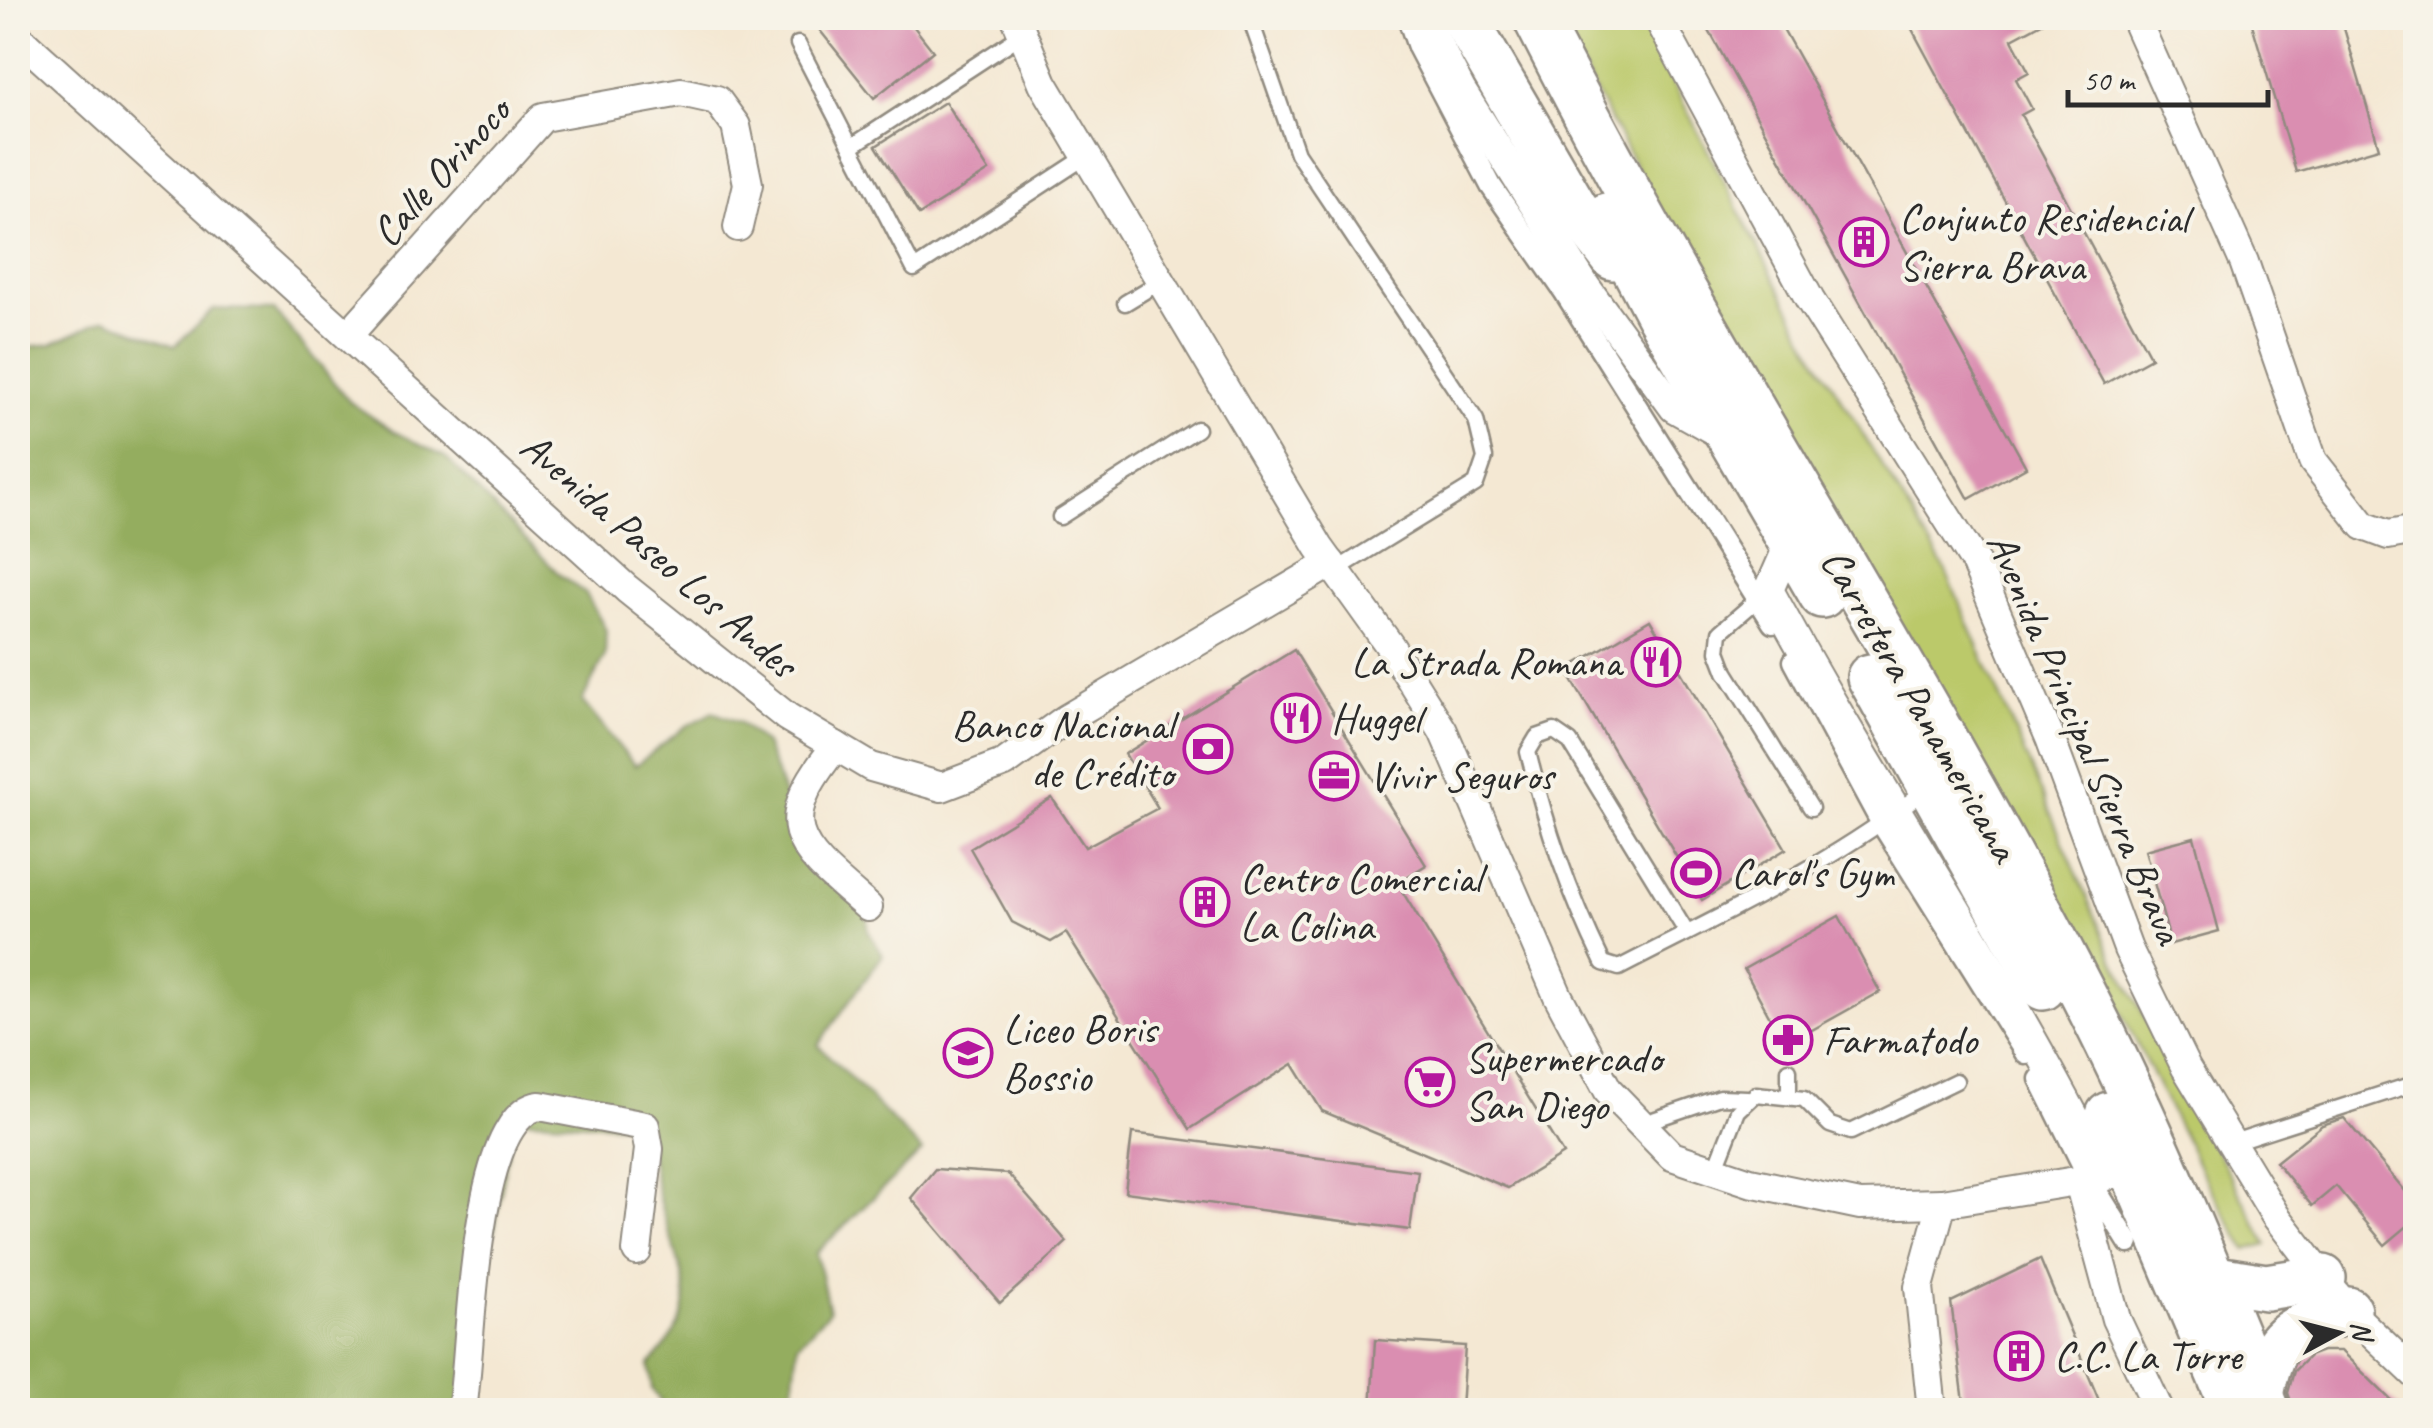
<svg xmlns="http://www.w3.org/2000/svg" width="2433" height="1428" viewBox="0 0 2433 1428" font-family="Caveat,sans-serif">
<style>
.green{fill:#bbc96b;stroke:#737a4b;stroke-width:2.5}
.forest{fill:#94ad5f;stroke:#606c45;stroke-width:2.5}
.building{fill:#da8eb1}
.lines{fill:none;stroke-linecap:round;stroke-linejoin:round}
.service-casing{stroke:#908a7f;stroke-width:19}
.pedestrian-casing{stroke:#908a7f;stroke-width:25}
.minor-casing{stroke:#908a7f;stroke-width:32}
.primary-casing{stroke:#908a7f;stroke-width:50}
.service{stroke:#fff;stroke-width:14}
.pedestrian{stroke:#fff;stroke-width:20}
.minor{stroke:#fff;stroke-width:28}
.primary{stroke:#fff;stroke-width:45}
.labels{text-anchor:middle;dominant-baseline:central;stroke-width:8;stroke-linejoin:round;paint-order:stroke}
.street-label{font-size:42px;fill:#2b2b2b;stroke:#f7f3e8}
.poi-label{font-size:42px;fill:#2b2b2b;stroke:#f7f3e8;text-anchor:start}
</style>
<rect width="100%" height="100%" fill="#f7f3e8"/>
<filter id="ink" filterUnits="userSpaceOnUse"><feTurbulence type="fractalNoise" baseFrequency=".01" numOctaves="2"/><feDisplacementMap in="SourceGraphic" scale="20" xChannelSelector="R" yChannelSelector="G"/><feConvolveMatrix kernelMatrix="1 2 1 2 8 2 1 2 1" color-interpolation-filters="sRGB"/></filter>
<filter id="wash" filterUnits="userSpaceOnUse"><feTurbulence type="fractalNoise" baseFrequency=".0048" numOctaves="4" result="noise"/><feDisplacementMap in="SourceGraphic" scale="40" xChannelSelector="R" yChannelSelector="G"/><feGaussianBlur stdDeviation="2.25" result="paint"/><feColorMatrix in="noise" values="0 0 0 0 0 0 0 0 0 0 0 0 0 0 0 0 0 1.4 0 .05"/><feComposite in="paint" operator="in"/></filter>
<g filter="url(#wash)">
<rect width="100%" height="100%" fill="#f4e8d3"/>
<polygon class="green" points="1555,18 1639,18 1811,349 1944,567 2113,958 2267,1244 2246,1250 2207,1183 2104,978 1825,515"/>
<path class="forest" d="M 214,309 L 274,310 L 350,402 L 393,431 L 445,457 L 561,576 L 586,594 L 606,630 L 605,656 L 582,701 L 635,766 L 685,727 L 713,712 L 739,722 L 765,744 L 803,845 L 868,907 L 868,931 L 883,955 L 818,1045 L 922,1151 L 816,1253 L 829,1311 L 798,1344 L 791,1410 L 658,1410 L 662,1404 L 652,1389 L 649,1365 C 708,1305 681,1277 662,1210 C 654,1183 650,1154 645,1126 L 514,1119 L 462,1410 L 18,1410 L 18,348 L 51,344 L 105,319 L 175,346 Z"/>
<g id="blocks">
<g class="building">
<polygon points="810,18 907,18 933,51 874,98"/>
<polygon points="1702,18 1777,18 2026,467 1969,499"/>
<polygon points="1906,18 2051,18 2012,39 2029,72 2016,79 2032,109 2021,115 2151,358 2104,384"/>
<polygon points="2275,18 2341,18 2379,148 2296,172 2252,24"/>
<polygon points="945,102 989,171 919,215 876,146"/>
<polygon points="1650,620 1786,849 1702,900 1566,670"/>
<polygon points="1294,650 1426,865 1397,883 1563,1154 1508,1188 1322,1111 1293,1064 1190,1129 1066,933 1051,942 1012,922 970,848 1052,798 1085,847 1158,808 1125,754"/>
<polygon points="2194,837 2219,931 2171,944 2145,850"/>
<polygon points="1839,916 1880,992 1785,1045 1744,969"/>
<polygon points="2344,1118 2416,1204 2416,1219 2385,1245 2336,1186 2312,1206 2276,1162 2322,1125"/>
<polygon points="1132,1133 1418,1171 1410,1230 1125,1192"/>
<polygon points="935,1169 1008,1174 1067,1242 1000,1303 911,1198"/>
<polygon points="2040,1259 2103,1410 1965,1410 1951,1302"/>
<polygon points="1375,1340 1465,1346 1461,1410 1371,1410"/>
<polygon points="2322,1351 2341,1351 2401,1410 2294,1410 2288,1393 2294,1371 2309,1356"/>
</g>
</g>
</g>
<g filter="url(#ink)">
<use href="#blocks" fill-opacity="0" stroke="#908a7f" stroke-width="2.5"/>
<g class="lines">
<g class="service-casing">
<g id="service">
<polyline points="1250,18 1297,153 1476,420 1485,458 1476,484 1336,570"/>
<polyline points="798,44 914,269 1087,156"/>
<polyline points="852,146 1023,34"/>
<polyline points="1125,303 1163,280"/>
<polyline points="1060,517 1197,429"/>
<polyline points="1765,593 1720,632 1718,651 1726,672 1811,808"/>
<path d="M 1687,933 L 1570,742 L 1554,731 L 1537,737 L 1528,752 C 1547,829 1568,891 1603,963 L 1619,968 C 1723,914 1835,863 1926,789"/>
<polyline points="1789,1070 1789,1095"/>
<polyline points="1641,1124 1720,1097 1747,1098"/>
<polyline points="2230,1143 2404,1087 2416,1089"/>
<polyline points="1715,1170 1738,1111 1756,1094 1804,1099 1830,1125 1851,1132 1956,1081"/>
</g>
</g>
<g class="pedestrian-casing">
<g id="pedestrian">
<polyline points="1408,18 1418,47 1491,186 1564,291 1773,623"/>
<polyline points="1794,661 1882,824 2026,1054"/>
<polyline points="2040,1079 2090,1180 2129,1243"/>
</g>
</g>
<g class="minor-casing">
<g id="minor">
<polyline points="1016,18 1043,83 1319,547 1390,646 1443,731 1558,996 1608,1090 1672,1156 1750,1182 1860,1205 1942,1203"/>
<polyline points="1424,18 1461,90 1586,287 1674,408 1726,437"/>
<polyline points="1658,18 1810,300 1975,562 2050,738 2128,949 2186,1068 2275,1215 2348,1310 2416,1375"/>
<polyline points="2135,18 2244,262 2313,461 2364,526 2388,535 2416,530"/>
<polyline points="18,37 627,589 787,717 871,767 942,787 1005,763 1066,719 1331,563"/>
<polyline points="349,334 543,117 681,92 717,100 736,126 748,184 738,227"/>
<path d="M 1790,542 L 1769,590 C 1876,788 2005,974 2105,1176"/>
<path d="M 836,746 C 769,828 798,847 868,907"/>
<polyline points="2079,1182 2116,1319 2159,1410"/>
<path d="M 462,1410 C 472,1353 471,1114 540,1106 L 645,1126 L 649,1149 L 637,1251"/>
<polyline points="1932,1410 1919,1287 1942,1203 2119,1174"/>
</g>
</g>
<g class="primary-casing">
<g id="primary">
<polyline points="1464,18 1575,208 1613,257"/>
<path d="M 1536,18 C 1708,357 1920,673 2092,1012 C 2158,1142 2211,1276 2267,1410"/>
<polyline points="1607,216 1660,317 1822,595"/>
<polyline points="1870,677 2043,987"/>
<polyline points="2109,1115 2231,1402"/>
<polyline points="2216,1279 2266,1287 2323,1278"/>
<path d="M 2261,1396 C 2273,1328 2288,1332 2348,1310"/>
</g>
</g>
<use href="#service" class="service"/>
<use href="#pedestrian" class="pedestrian"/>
<use href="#minor" class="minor"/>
<use href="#primary" class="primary"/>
</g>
</g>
<defs>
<g id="building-ring" transform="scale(2.5)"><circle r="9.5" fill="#f7f3e8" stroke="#b5179e" stroke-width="1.5"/><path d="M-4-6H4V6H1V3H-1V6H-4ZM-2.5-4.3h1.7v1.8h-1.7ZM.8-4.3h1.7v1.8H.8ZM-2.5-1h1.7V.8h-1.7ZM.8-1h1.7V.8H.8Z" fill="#b5179e"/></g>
<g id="restaurant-ring" transform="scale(2.5)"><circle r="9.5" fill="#f7f3e8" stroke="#b5179e" stroke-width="1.5"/><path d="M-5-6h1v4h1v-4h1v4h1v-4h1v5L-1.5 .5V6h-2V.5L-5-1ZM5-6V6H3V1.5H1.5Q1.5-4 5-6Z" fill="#b5179e"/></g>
<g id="bank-ring" transform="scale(2.5)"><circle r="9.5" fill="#f7f3e8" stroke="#b5179e" stroke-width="1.5"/><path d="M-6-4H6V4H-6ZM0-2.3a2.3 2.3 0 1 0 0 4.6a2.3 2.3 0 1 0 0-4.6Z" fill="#b5179e"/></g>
<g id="office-ring" transform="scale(2.5)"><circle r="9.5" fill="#f7f3e8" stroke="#b5179e" stroke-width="1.5"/><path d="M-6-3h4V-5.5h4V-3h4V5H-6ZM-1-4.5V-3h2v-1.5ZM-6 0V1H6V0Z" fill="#b5179e"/></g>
<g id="stadium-ring" transform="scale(2.5)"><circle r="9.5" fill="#f7f3e8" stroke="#b5179e" stroke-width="1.5"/><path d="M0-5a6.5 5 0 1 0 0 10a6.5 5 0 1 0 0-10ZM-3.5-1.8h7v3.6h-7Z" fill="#b5179e"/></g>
<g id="pharmacy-ring" transform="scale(2.5)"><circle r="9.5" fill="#f7f3e8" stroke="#b5179e" stroke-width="1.5"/><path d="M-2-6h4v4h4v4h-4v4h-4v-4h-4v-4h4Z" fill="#b5179e"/></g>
<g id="school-ring" transform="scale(2.5)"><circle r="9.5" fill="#f7f3e8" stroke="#b5179e" stroke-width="1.5"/><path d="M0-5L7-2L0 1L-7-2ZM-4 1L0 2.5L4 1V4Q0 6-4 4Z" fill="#b5179e"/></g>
<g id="supermarket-ring" transform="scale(2.5)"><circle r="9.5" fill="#f7f3e8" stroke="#b5179e" stroke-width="1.5"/><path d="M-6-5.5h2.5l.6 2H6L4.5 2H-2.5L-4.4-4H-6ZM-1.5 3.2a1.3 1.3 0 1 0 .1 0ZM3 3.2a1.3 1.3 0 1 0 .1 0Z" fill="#b5179e"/></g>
</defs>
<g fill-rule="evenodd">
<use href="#building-ring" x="1864" y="242"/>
<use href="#restaurant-ring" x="1656" y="662"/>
<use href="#restaurant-ring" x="1296" y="718"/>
<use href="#bank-ring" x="1208" y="749"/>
<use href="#office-ring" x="1334" y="776"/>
<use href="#stadium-ring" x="1696" y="873"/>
<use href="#building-ring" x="1205" y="902"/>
<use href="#pharmacy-ring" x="1788" y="1040"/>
<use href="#school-ring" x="968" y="1053"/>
<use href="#supermarket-ring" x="1430" y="1082"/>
<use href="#building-ring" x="2019" y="1356"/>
</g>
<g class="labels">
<g class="street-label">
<text transform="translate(441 172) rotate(-48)">Calle Orinoco</text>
<text transform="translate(659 555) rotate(41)">Avenida Paseo Los Andes</text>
<text transform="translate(1920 705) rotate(60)">Carretera Panamericana</text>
<text transform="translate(2085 738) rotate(67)">Avenida Principal Sierra Brava</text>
</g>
<g class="poi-label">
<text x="1899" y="218">Conjunto Residencial<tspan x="1899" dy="48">Sierra Brava</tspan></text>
<text x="1621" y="662" text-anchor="end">La Strada Romana</text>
<text x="1331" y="718">Huggel</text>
<text x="1173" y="725" text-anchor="end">Banco Nacional<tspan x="1173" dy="48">de Crédito</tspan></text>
<text x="1369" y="776">Vivir Seguros</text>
<text x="1731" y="873">Carol's Gym</text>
<text x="1240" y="878">Centro Comercial<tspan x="1240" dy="48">La Colina</tspan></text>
<text x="1003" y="1029">Liceo Boris<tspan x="1003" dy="48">Bossio</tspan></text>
<text x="1823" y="1040">Farmatodo</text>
<text x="1465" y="1058">Supermercado<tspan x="1465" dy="48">San Diego</tspan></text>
<text x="2054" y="1356">C.C. La Torre</text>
</g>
</g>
<rect width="2433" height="1428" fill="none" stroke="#f7f3e8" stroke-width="60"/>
<g transform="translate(2338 1333) rotate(83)" stroke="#f7f3e8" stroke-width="8" paint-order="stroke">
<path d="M0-8L18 38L0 25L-18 38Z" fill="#2b2b2b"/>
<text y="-15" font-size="28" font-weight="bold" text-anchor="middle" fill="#2b2b2b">N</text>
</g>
<path d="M2068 90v15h200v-15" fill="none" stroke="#2b2b2b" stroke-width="5"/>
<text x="2083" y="90" font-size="30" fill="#2b2b2b" stroke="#f7f3e8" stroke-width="8" paint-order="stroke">50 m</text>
</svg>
